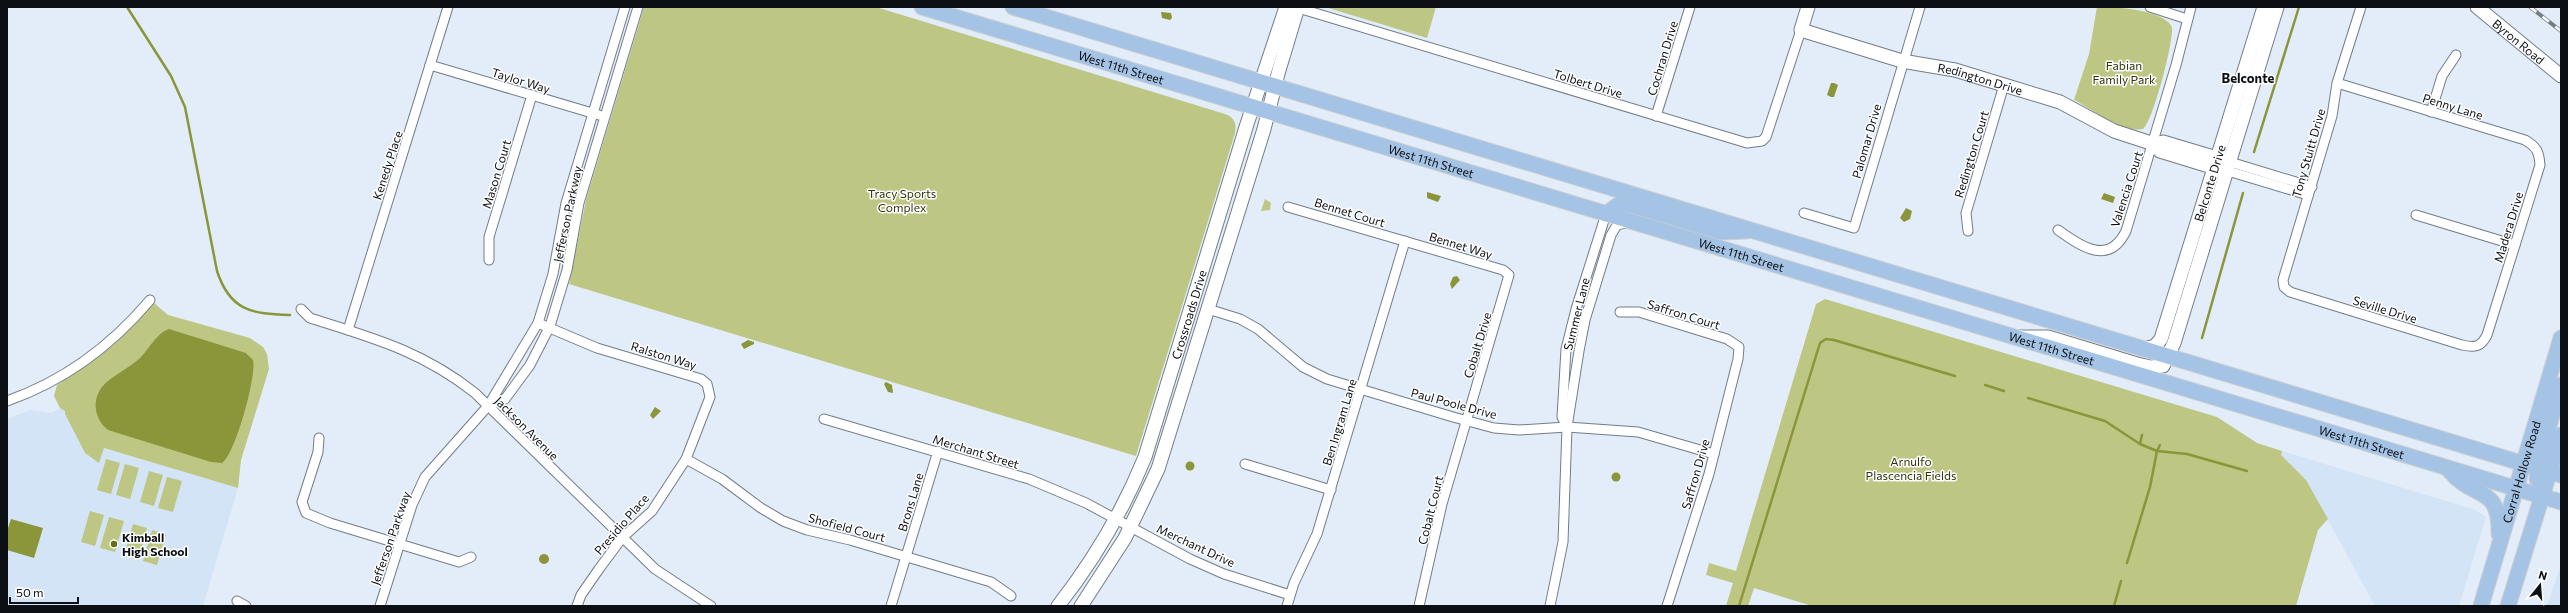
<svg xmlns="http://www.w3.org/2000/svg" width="2568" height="613" viewBox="0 0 2568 613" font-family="Commissioner,sans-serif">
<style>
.built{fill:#d4e4f7}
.green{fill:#bdc683}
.water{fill:#8b9539}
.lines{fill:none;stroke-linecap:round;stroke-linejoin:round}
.stream{stroke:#8b9539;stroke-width:2.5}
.street-casing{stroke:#737d88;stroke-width:11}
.secondary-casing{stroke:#737d88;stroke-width:15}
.primary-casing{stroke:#cecfd0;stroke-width:17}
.street{stroke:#fff;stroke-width:9}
.secondary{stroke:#fff;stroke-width:13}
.primary{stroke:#a5c4e5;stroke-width:15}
.rail-casing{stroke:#747c84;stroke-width:4}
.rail{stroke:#fff;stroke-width:2.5;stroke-dasharray:8;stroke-linecap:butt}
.poi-dot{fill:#676f15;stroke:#fff;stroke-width:1.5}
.labels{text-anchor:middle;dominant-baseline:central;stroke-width:3;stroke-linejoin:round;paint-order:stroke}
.street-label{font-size:12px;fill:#0c1014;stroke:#fff}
.park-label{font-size:12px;fill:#2f330b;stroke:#fff}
.poi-label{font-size:12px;font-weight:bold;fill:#0c1014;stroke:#fff;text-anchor:start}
.neighbourhood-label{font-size:13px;font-weight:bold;fill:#0c1014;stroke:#fff}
</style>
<rect width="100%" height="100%" fill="#e2edf9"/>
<g class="built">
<polygon points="60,408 66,411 65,414 85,453 99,462 104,448 238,488 203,606 7,606 7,419 30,410 51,413"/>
<polygon points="2282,451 2476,510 2486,517 2459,606 2375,606 2306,480 2280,455"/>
<polygon points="2561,565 2561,606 2547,606 2557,576"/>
</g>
<g class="green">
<path d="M 644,7 L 876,7 L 1225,114 C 1234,117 1237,124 1235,133 L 1136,456 L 569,284 L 586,200 Z"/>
<polygon points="1325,7 1436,7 1427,38"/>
<path d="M 2097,7 C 2115,7 2163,9 2172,27 C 2174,40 2153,122 2143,129 C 2118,133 2095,110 2074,100 L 2089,54 Z"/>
<polygon points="1265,199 1271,203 1270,210 1261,211"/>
<polygon points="1825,299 2217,417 2257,443 2282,451 2281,455 2306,480 2328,519 2318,530 2296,606 1812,606 1754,588 1748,606 1726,606 1733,583 1706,575 1709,563 1736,571 1816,304"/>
<polygon points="154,303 168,315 250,338 263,347 267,354 269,369 241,460 238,488 104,448 99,463 85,453 65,414 65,411 60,408 54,396 57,385 112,346"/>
<polygon points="106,459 120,463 111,494 97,490"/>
<polygon points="125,464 139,468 130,499 116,495"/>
<polygon points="149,471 163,475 154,506 140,502"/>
<polygon points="167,477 182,481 173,512 158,508"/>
<polygon points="90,511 104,515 95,546 81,542"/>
<polygon points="109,517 124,521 115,552 100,548"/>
<polygon points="133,524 147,528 138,560 124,555"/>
<polygon points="152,530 166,534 157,565 143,561"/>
</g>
<g class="water">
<polygon points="1161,12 1171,13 1172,18 1170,20 1162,18"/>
<polygon points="1831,83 1834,83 1838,85 1834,97 1831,97 1827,95"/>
<polygon points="1427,192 1441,196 1438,202 1427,198"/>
<polygon points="2104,193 2115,197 2113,203 2101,199"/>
<polygon points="1906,208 1912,211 1910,219 1904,222 1900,218"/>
<polygon points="1457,276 1460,280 1452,289 1450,284 1453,277"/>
<path d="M 169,329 L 246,353 L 253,360 C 257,375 235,455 222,463 L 211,462 L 108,430 C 95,420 91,401 102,387 C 111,376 128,369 139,359 C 149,350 156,333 169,329 Z"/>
<polygon points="748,340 754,342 754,344 744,349 741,344"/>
<polygon points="886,382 892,385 893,393 888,392 884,384"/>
<polygon points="655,407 661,411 653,419 650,415"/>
<circle cx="1190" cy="466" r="4.5"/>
<circle cx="1616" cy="477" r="4.5"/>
<polygon points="11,519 43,528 34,558 7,550 7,531"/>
<circle cx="544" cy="559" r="5"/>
</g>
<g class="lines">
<g class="stream">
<path d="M 127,7 L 171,76 L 185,107 L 217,271 C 230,311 252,314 290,315"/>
<polyline points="2254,152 2299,7"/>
<polyline points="2202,338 2243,193"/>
<polyline points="1985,385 2004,391"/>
<polyline points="2028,398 2105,421 2140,444"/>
<polyline points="2160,445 2157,451 2187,454 2247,471"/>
<polyline points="2127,563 2150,487 2157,451 2140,444 2142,435"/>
<polyline points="1739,606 1820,343 1826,339 1834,340 1955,376"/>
<polyline points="2114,606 2121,581"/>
</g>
<g class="street-casing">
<g id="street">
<polyline points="1295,7 1747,143 1762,141 1766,137 1801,30"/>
<polyline points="2150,7 2187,19"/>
<polyline points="430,65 599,115"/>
<path d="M 2337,83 L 2525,140 C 2537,147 2539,152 2540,165 L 2487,335 C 2481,347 2475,348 2462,345 L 2290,292 L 2284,287 L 2283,280 L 2332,116 L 2337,83 L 2361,7"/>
<polyline points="2431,112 2442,76 2456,55"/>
<polyline points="1656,116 1690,7"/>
<polyline points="2230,162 2312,187"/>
<polyline points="2228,171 2308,195"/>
<polyline points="1288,207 1503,270 1509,275 1442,504 1419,606"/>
<polyline points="1804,213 1854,228 1920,7"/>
<polyline points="2416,215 2515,245"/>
<path d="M 2058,230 C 2082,247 2109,266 2126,231 L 2176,65 L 2191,7"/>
<polyline points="1968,231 1966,213 2004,85"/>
<polyline points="489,260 489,237 532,95"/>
<path d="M 301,309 L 310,318 C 373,338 422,351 475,393 L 655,569 L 711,606"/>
<polyline points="1208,309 1240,319 1258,329 1303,367 1327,379 1453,417 1494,428 1519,430 1567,427 1638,432 1714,454"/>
<polyline points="1620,312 1639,312 1727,339 1739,347 1738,359 1709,474 1667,606"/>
<polyline points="538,323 597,348 701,379 707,384 710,397 686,459 652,511 622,538 599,569 581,595 577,606"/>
<polyline points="348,330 448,7"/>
<path d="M 7,401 C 64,381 112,345 150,300"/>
<polyline points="488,406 505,399 530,365 550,326 567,270 579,203 638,7"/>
<polyline points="824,419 1029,479 1086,503 1190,559 1224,574 1290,595"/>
<polyline points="1567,427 1562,417 1566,349 1576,309 1606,214"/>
<polyline points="319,438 318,452 302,502 306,513 330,523 459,562 471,557"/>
<polyline points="686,459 722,479 761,508 783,521 807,530 850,540 991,582 1011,596"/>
<polyline points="1245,464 1331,490"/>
<polyline points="237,601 246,606"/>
<polyline points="380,606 412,505 425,477 488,406 538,323 553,274 566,203 625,7"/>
<polyline points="891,606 938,451"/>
<polyline points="1287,606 1294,583 1317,534 1405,241"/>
<polyline points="1550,606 1563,542 1567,427 1579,351 1585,320 1611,235 1617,225 1630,222"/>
</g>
</g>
<g class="secondary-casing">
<g id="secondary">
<path id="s1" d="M 1808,7 L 1801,30 L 1902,61 L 1955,70 L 2004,85 L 2060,102 L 2114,131 L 2154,144 L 2163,142 L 2230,162"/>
<path id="s2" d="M 2477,7 L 2561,76"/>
<polyline points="2154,144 2160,151 2222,170"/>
<polyline points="2020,337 2048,337 2137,364 2151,367 2163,366 2174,343 2277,7"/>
<path id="s3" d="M 2145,349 L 2155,346 L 2161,339 L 2264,7"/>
<path id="s4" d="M 1058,606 C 1094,560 1123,511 1145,457 L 1247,124 L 1286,7"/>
<polyline points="1081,606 1125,538 1158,469 1264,129 1279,70 1298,7"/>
</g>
</g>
<g class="primary-casing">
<g id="primary">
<path id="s5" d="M 922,7 L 2561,502"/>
<polyline points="1013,7 2561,475"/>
<polyline points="1606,214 1618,205 1628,204 1721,232 1747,231"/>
<path d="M 2449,470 C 2473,501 2500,483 2499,534"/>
<polyline points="2537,479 2539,460 2561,385"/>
<path id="s6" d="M 2481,606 L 2561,338"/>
<polyline points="2508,606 2561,435"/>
</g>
</g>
<use href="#street" class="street"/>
<use href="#secondary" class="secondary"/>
<use href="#primary" class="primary"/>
<g class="rail-casing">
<polyline id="rail" points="2530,7 2561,31"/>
</g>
<use href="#rail" class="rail"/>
</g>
<circle class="poi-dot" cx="114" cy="544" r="4"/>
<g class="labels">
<g class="street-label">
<text stroke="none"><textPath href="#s2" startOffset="54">Byron Road</textPath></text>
<text transform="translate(1662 58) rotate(-73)">Cochran Drive</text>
<text stroke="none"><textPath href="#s5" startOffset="208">West 11th Street</textPath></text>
<text stroke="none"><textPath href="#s1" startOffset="210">Redington Drive</textPath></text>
<text transform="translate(521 80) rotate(17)">Taylor Way</text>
<text transform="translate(1588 83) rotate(17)">Tolbert Drive</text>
<text transform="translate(2453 106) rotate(17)">Penny Lane</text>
<text transform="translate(1866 141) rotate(-74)">Palomar Drive</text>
<text transform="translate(2308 153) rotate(-74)">Tony Stuitt Drive</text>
<text transform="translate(1971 154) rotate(-73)">Redington Court</text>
<text stroke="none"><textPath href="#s5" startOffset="532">West 11th Street</textPath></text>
<text transform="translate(387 165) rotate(-72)">Kenedy Place</text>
<text transform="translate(496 174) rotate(-73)">Mason Court</text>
<text stroke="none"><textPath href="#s3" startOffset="183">Belconte Drive</textPath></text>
<text transform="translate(2126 189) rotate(-72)">Valencia Court</text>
<text transform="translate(1350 212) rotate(17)">Bennet Court</text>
<text transform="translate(567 214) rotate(-78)">Jefferson Parkway</text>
<text transform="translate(2508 227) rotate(-73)">Madera Drive</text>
<text transform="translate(1461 245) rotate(17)">Bennet Way</text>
<text stroke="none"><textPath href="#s5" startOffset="856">West 11th Street</textPath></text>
<text transform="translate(2385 309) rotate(17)">Seville Drive</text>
<text stroke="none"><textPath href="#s4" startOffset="322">Crossroads Drive</textPath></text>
<text transform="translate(1576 314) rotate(-76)">Summer Lane</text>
<text transform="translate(1684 314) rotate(17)">Saffron Court</text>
<text transform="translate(1477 345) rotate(-73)">Cobalt Drive</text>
<text stroke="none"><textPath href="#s5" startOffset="1180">West 11th Street</textPath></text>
<text transform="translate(664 355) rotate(17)">Ralston Way</text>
<text transform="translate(1454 403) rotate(15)">Paul Poole Drive</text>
<text transform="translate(1339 422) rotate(-73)">Ben Ingram Lane</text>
<text transform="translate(527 428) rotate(45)">Jackson Avenue</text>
<text stroke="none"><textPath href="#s5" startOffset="1504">West 11th Street</textPath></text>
<text transform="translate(976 451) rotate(17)">Merchant Street</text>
<text stroke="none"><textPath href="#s6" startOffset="140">Corral Hollow Road</textPath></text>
<text transform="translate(1695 474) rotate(-74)">Saffron Drive</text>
<text transform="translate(910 502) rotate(-73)">Brons Lane</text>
<text transform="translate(1430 510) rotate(-76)">Cobalt Court</text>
<text transform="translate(621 524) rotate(-49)">Presidio Place</text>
<text transform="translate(847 527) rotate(15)">Shofield Court</text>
<text transform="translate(390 538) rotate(-71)">Jefferson Parkway</text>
<text transform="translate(1196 545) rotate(25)">Merchant Drive</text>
</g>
<g class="park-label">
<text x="2124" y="65">Fabian<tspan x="2124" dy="14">Family Park</tspan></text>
<text x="902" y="193">Tracy Sports<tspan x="902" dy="14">Complex</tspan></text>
<text x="1911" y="461">Arnulfo<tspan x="1911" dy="14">Plascencia Fields</tspan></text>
</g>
<g class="poi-label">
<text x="122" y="537">Kimball<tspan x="122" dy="14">High School</tspan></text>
</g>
<g class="neighbourhood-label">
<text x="2248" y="78">Belconte</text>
</g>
</g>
<rect width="2568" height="613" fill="none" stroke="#0c1014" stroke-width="16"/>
<g transform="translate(2540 585) rotate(17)" stroke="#ffffff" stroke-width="3" paint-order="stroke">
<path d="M0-3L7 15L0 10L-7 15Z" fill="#0c1014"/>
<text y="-6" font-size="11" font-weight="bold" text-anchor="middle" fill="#0c1014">N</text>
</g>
<path d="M10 597v6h68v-6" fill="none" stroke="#0c1014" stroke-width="2"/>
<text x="16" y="597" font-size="12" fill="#0c1014" stroke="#ffffff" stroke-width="3" paint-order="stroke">50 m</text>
</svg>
